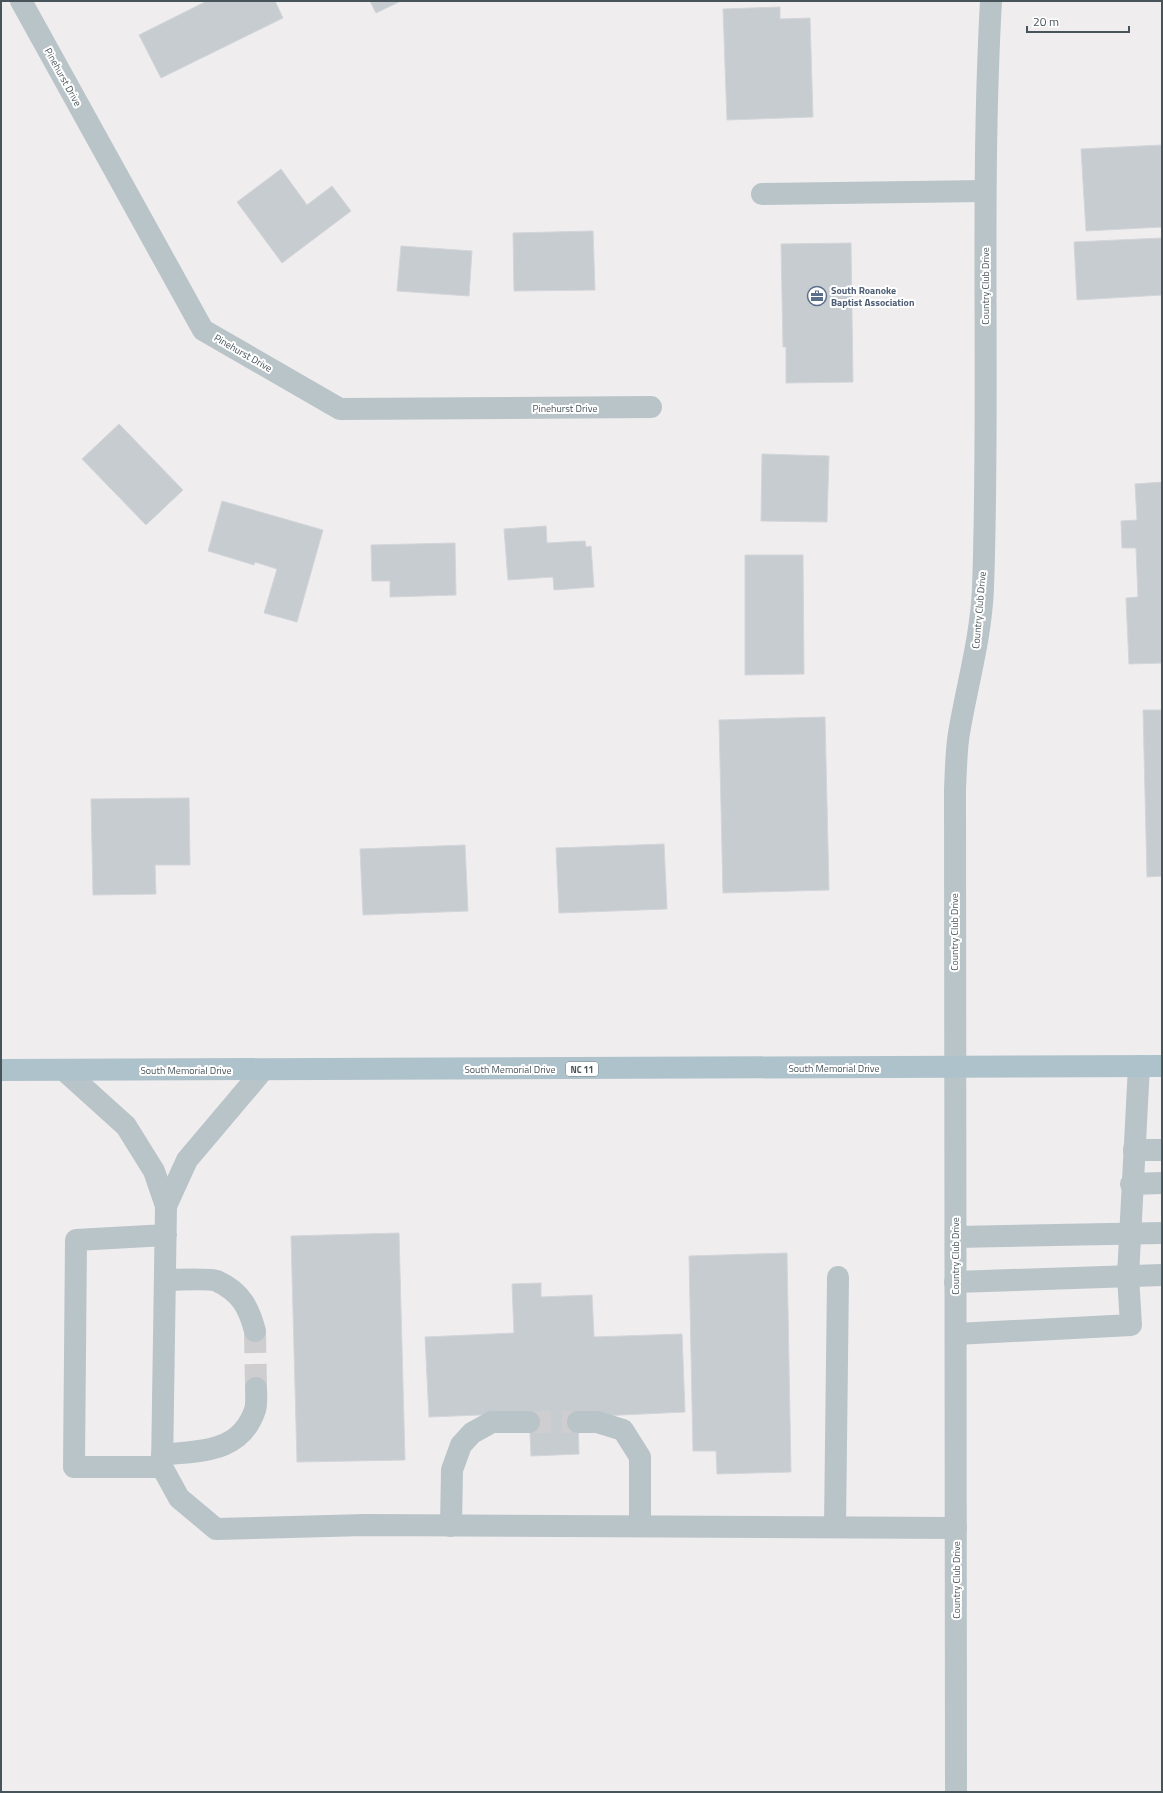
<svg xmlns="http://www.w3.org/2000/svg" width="1163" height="1793" viewBox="0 0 1163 1793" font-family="'Titillium Web',sans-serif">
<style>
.building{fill:#c7ccd0;stroke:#d2d5d9}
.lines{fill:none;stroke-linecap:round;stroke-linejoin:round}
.minor-tunnel{stroke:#ceced0;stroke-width:22;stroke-dasharray:22 11;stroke-linecap:butt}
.minor{stroke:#b9c4c9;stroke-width:22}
.major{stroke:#aec2cb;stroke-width:22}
.labels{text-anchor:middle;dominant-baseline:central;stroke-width:4;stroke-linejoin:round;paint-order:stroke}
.shield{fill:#fff;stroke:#7e878b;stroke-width:1}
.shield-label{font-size:9px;font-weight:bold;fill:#475459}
.street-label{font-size:10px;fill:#475459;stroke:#fff}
.service-label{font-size:10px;font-weight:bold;fill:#4e5e75;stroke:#fff;text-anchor:start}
</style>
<rect width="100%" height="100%" fill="#f0edee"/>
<g class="building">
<polygon points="207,1 275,1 283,18 161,78 139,35"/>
<polygon points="370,1 401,1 376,13"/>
<polygon points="780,7 780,19 810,18 813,117 727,120 723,9"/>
<polygon points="1162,145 1162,227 1086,231 1081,149"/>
<polygon points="281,169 307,205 332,186 351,211 282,263 237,202"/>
<polygon points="593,231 595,290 514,291 513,233"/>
<polygon points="1162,238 1162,295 1077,300 1074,242"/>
<polygon points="851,243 853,382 786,383 786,347 783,347 781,244"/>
<polygon points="401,246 472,251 469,296 397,291"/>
<polygon points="119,424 183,490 146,525 82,459"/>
<polygon points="762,454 829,456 827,522 761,521"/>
<polygon points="1162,482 1162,663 1129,664 1126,598 1138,597 1136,548 1122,548 1121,521 1137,520 1135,484"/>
<polygon points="222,501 323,530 297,622 264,613 277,569 255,562 254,565 208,551"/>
<polygon points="546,526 547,543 585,541 586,547 591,546 594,587 554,590 553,577 508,580 504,529"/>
<polygon points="455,543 456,595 390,597 390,581 372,581 371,545"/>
<polygon points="745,555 803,555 804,674 745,675"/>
<polygon points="1143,710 1162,710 1162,876 1147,877"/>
<polygon points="825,717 829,890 723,893 719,720"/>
<polygon points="189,798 190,865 155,865 156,894 93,895 91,799"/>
<polygon points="664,844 667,909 559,913 556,848"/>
<polygon points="465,845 468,911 363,915 360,849"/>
<polygon points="399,1233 405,1460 297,1462 291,1236"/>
<polygon points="787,1253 791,1472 717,1474 716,1451 693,1451 689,1256"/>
<polygon points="541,1283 541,1297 592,1295 594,1337 682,1334 685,1412 578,1417 579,1454 531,1456 529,1413 429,1417 425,1337 514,1333 512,1284"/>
</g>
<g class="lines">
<g class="minor-tunnel">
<polyline points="255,1331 256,1388"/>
<polyline points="529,1422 578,1422"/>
</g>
<g class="minor">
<polyline points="21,1 203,330 340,409 651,407"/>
<polyline points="762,194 985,191"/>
<polyline points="64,1070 126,1126 154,1171 166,1206 162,1467 74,1467 76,1240 166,1235"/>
<polyline points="1134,1150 1162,1150"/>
<polyline points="1131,1184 1162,1183"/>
<polyline points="166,1206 187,1160 263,1070"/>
<polyline points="956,1237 1162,1233"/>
<path d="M 165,1280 C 176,1280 209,1278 217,1281 C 241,1292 249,1308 255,1331"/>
<polyline points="955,1282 1162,1275"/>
<polyline points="956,1334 1131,1325 1128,1276 1139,1066"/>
<polyline points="578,1422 597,1422 623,1430 640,1457 640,1526"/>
<path d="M 162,1455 C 200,1450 240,1454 255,1410 C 257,1404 256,1394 256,1388"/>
<polyline points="162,1467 179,1498 216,1529 365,1525 956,1528"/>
<polyline points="451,1526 452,1470 461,1445 472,1433 492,1422 529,1422"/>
<polyline points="835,1527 838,1277"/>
<path d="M 956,1792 L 955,789 C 956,770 956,751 959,733 C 967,685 981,638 983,588 C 990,393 980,197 991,1"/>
</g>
<polyline class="major" points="1,1070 1162,1066"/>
</g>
<defs>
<g id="office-ring" transform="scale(1)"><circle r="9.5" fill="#fff" stroke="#5c6f8a" stroke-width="1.5"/><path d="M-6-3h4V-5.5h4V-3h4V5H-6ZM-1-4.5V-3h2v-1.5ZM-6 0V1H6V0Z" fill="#5c6f8a"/></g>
</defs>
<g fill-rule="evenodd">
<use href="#office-ring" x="817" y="296"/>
</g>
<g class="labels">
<rect class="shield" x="566" y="1062" width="32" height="14" rx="3"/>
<g class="shield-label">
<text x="582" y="1069">NC 11</text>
</g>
<g class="street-label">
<text transform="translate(63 77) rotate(61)">Pinehurst Drive</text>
<text transform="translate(985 286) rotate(-90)">Country Club Drive</text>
<text transform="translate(243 353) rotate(30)">Pinehurst Drive</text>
<text x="565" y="408">Pinehurst Drive</text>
<text transform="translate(979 610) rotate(-85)">Country Club Drive</text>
<text transform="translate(954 932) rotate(-90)">Country Club Drive</text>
<text x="834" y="1068">South Memorial Drive</text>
<text x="510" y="1069">South Memorial Drive</text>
<text x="186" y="1070">South Memorial Drive</text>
<text transform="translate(955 1256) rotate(-90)">Country Club Drive</text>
<text transform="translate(956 1580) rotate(-90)">Country Club Drive</text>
</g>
<g class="service-label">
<text x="831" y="290">South Roanoke<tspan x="831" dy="12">Baptist Association</tspan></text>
</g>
</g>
<rect width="1163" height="1793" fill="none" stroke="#475459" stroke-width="4"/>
<path d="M1027 26v6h102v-6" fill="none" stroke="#475459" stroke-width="2"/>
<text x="1033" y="26" font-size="12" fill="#475459" stroke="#ffffff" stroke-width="3" paint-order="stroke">20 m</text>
</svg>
